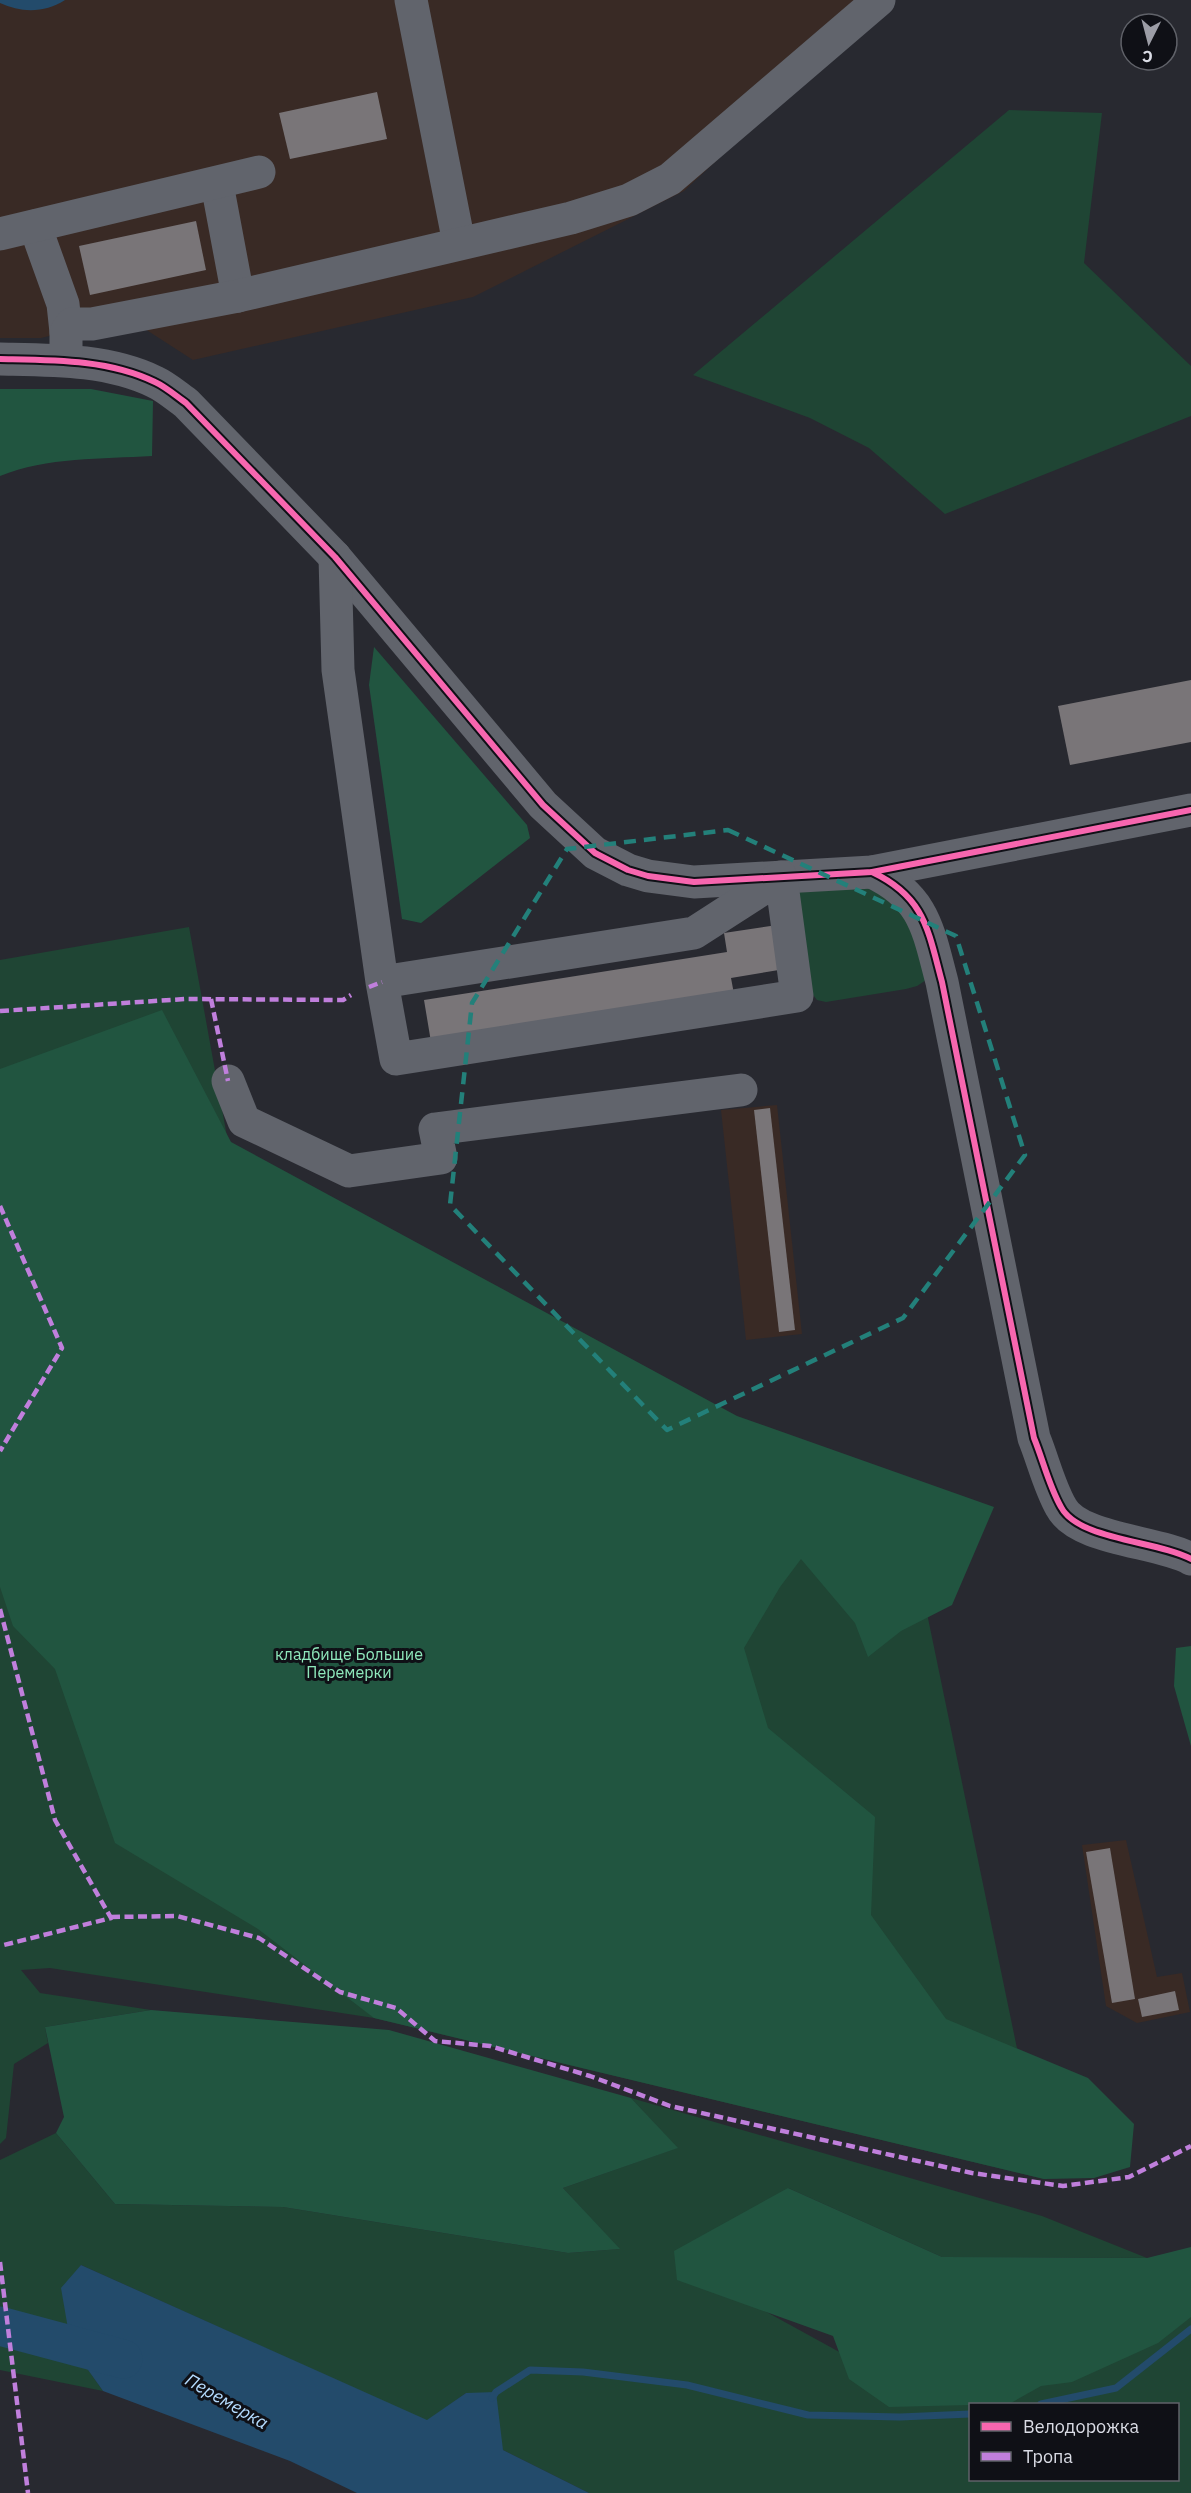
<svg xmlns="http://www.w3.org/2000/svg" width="1191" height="2493" viewBox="0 0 1191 2493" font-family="'IBM Plex Sans',sans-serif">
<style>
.industrial{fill:#392a25}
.green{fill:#1f4534;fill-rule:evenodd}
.forest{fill:#215540}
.water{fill:#234b6b}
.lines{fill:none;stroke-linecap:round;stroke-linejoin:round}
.stream{stroke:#234b6b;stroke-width:7}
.river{stroke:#234b6b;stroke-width:39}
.building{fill:#797578}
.minor{stroke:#61646c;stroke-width:33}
.quiet{stroke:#c07fdc;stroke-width:4.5;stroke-dasharray:9 4.5;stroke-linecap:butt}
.cycleway-casing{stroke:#0f1016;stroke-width:10}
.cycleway{stroke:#f766af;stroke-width:6}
.marked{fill:none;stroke:#23807a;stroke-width:4.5;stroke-dasharray:12 8;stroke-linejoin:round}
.labels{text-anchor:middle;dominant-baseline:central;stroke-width:6;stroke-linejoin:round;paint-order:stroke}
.park-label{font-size:16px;fill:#8fe8bc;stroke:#0f1016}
.water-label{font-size:18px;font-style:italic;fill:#b5dcff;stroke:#0f1016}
</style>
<rect width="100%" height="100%" fill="#282930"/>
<g class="industrial">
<polygon points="0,0 864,0 765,115 684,191 473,297 193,360 145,329 78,329 41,338 0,338"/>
<polygon points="777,1105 802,1334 746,1340 721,1110"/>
<polygon points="1126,1840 1157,1977 1182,1973 1190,2012 1137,2023 1106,2006 1082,1845"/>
</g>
<g class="green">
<polygon points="1009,110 1102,113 1084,263 1191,366 1191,416 945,514 869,448 810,418 693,375"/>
<path d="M 862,886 C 911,906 915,933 926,980 L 917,986 L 906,989 L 826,1002 L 817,1000 L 808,988 L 792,892 Z"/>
<polygon points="189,927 245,1236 911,1536 1044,2179 374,2018 50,1968 21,1970 40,1993 151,2010 45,2027 48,2043 14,2064 6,2138 0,2144 0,960"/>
<path d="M 631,2098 L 1042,2216 L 1147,2258 L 942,2257 L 788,2188 L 734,2294 L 843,2354 L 1191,2296 L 1191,2493 L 589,2493 L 503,2450 L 466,2393 L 427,2421 L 81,2265 L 71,2345 L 103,2391 L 0,2370 L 0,2160 L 56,2133 L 115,2204 L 283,2207 L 568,2253 L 619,2249 L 563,2188 L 677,2148 ZM 970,2404 L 1178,2404 L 1178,2480 L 970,2480 Z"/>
</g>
<g class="forest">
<path d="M 0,389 L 91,389 L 153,401 L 152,456 C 102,459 47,457 0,476 Z"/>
<polygon points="374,647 527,825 530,838 421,923 402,919 369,685"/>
<polygon points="162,1010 231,1142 737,1416 994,1507 952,1605 901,1631 868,1657 855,1623 801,1559 780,1587 744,1648 768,1728 875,1817 871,1915 946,2019 1088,2078 1134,2124 1130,2167 1094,2178 1044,2179 374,2018 258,1929 115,1843 55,1669 13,1626 0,1587 0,1069"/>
<polygon points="1191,1646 1191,1746 1174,1686 1176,1648"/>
<polygon points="151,2010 389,2030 631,2098 678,2148 563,2188 620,2249 568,2253 283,2207 115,2204 56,2133 64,2117 45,2027"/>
<polygon points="788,2188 942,2257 1147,2258 1191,2247 1191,2317 1158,2343 1072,2382 1041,2386 1009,2404 889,2407 849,2379 833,2336 677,2280 674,2251"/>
</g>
<g class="water">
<path d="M 0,0 L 65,0 C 45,13 21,13 0,3 Z"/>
<polygon points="81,2265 427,2420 466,2393 496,2392 503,2450 589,2493 357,2493 290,2461 103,2391 71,2346 61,2288"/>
</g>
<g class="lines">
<g class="stream">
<polyline points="492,2398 496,2392 530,2370 583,2372 687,2385 808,2415 900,2417 970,2414"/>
<polyline points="1041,2404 1116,2388 1191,2329"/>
</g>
<polyline class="river" points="0,2326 123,2359"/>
</g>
<g class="building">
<polygon points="377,92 387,139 290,159 279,113"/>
<polygon points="196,221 206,270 90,295 79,246"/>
<polygon points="1191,680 1191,742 1070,765 1058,706"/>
<polygon points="784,924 791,968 731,978 734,994 431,1042 424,1000 727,952 724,933"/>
<polygon points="770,1108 795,1330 779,1332 754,1110"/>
<polygon points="1110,1848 1135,1999 1112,2003 1086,1852"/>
<polygon points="1175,1991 1179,2010 1142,2017 1138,1999"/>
</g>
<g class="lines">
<g class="minor">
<polyline points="411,0 459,243"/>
<polyline points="217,184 238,296"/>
<polyline points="35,226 63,304 66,332"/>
<polyline points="0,234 259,172"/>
<path d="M 0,359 C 51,360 108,359 155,382 C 166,387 176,396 186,403 L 335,557 L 543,805 L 595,853 L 628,870 L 648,876 L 694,882 L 872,872 L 1191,810"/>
<polyline points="66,360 66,332 72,324 92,324 238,296 571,218 629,200 670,179 879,0"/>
<polyline points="335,557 338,670 382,982 694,933 781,877 797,996 396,1059 382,982"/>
<path d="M 872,872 C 925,897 928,930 942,982 L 1034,1438 C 1043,1460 1049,1486 1061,1507 C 1078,1540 1159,1541 1191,1559"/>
<polyline points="228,1081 244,1121 349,1171 441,1158 435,1129 741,1090"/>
</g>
<g class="quiet">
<polyline points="369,987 382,982"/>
<polyline points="211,999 228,1081"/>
<polyline points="0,1011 185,999 343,1000 351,995"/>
<polyline points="0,1206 62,1348 0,1451"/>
<polyline points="0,1609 55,1820 111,1918 0,1946"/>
<polyline points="111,1917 177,1916 259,1938 340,1992 396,2008 435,2041 490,2046 590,2076 670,2106 972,2173 1063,2186 1129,2177 1191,2146"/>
<polyline points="0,2262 28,2493"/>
</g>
<g class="cycleway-casing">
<g id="cycleway">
<path d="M 0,359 C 51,360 108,359 155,382 C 166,387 176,396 186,403 L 335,557 L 543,805 L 595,853 L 628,870 L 648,876 L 694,882 L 872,872 L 1191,810"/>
<path d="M 872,872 C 925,897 928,930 942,982 L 1034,1438 C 1043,1460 1049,1486 1061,1507 C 1078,1540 1159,1541 1191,1559"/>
</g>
</g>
<use href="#cycleway" class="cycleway"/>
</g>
<path class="marked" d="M 728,830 L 956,936 L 1025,1155 L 903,1318 L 667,1430 L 450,1205 L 472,1003 L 567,849 Z"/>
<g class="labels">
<g class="park-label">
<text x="349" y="1654">кладбище Большие<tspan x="349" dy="18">Перемерки</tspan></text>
</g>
<g class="water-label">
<text transform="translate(227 2401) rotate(30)">Перемерка</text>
</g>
</g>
<rect x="969" y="2403" width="210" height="78" fill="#0f1016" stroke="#606269" stroke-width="1.5"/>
<rect x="981" y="2422" width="30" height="9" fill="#f766af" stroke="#606269" stroke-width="1.5"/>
<text x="1023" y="2433" font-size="18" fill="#dadce5">Велодорожка</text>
<rect x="981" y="2452" width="30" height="9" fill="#c07fdc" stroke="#606269" stroke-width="1.5"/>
<text x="1023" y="2463" font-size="18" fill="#dadce5">Тропа</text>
<g transform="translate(1149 42) rotate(186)"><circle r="28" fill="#0f1016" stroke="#606269" stroke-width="1.5"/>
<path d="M0-4.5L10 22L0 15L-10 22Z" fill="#9c9da6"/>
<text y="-9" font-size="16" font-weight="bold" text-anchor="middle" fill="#dadce5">С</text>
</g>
</svg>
